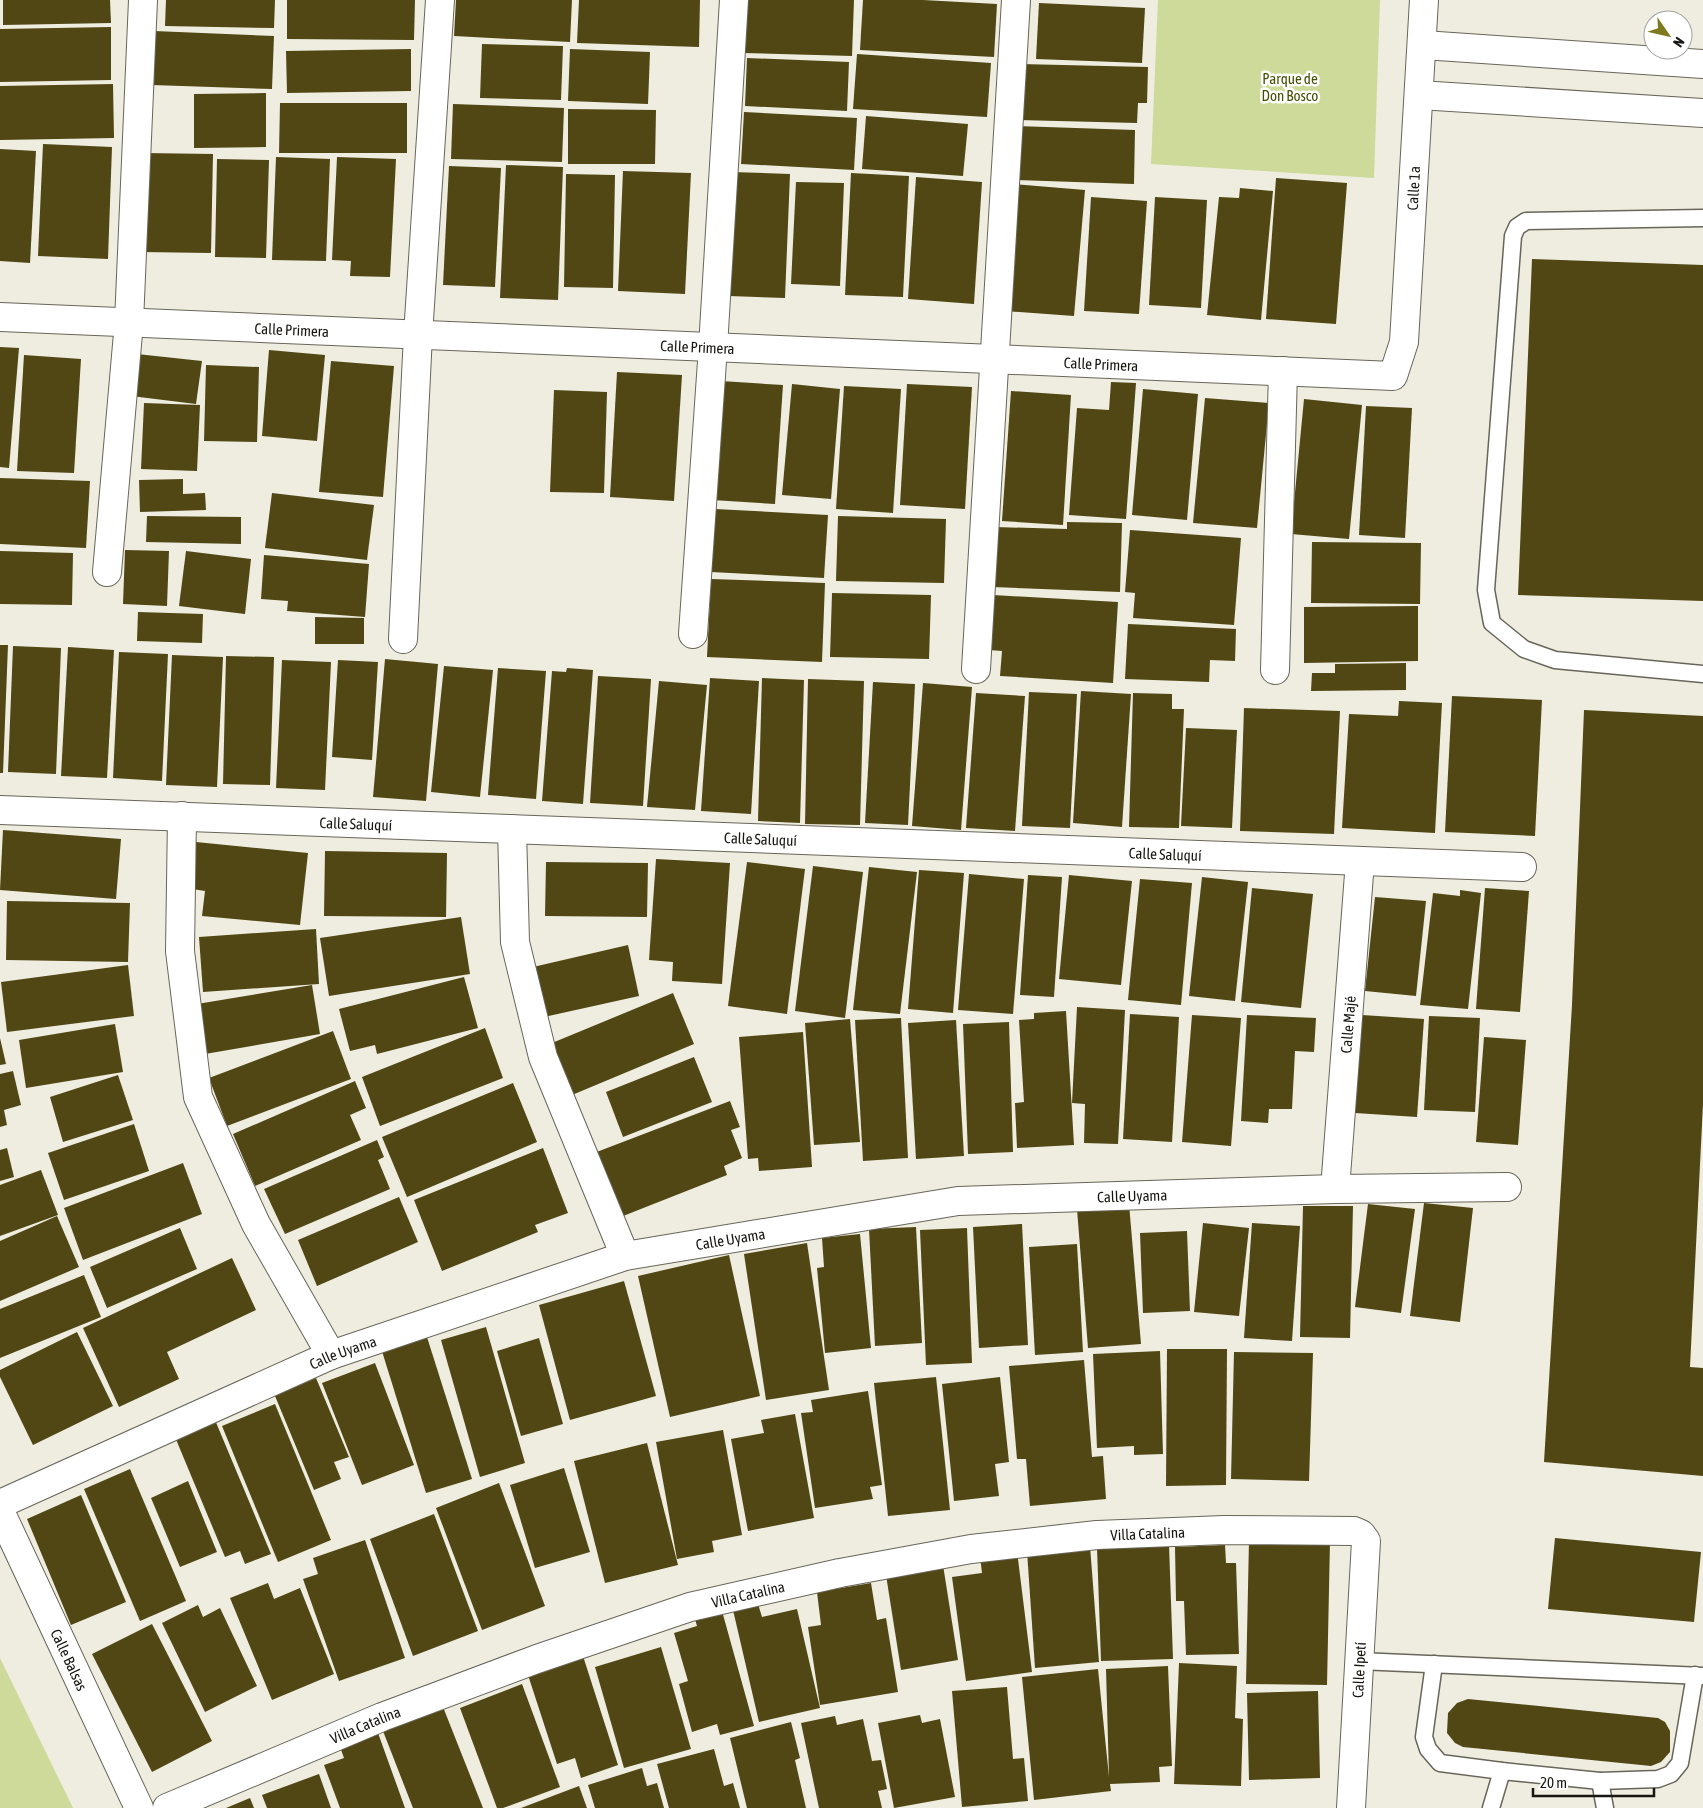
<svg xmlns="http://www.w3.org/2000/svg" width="1703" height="1808" viewBox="0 0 1703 1808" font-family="'Asap Condensed',sans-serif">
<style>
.green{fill:#cdda99}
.building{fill:#504714}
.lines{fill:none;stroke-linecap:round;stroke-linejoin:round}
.service-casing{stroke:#68655a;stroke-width:19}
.minor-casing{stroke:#68655a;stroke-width:30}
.tertiary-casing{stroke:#68655a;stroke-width:30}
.service{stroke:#fff;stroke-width:16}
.minor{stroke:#fff;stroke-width:28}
.tertiary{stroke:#fff;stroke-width:28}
.labels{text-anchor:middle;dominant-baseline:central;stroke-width:5;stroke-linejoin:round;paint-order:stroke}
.park-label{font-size:15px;fill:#475104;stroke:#fff}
.street-label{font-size:15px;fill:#171612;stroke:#fff}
</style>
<rect width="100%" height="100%" fill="#efeddf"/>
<g class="green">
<polygon points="1158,0 1380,0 1374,178 1151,164"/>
<polygon points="0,1658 73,1808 0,1808"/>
</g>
<g class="building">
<polygon points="3,0 110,0 111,23 3,25"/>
<polygon points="166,0 275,0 274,28 165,26"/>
<polygon points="287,0 415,0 414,40 287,39"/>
<polygon points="456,0 572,0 570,42 454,36"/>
<polygon points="579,0 700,0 699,47 577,43"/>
<polygon points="745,0 854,0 852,56 743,53"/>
<polygon points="863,0 923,0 997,4 994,57 860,50"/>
<polygon points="1039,3 1145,8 1142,63 1036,59"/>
<polygon points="111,27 111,80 0,82 0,29"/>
<polygon points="154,31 274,36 272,89 152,85"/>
<polygon points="482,44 563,46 561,100 480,98"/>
<polygon points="411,49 411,91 287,93 286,51"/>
<polygon points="570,49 650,52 648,104 568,101"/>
<polygon points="857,54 991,63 987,117 853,109"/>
<polygon points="747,58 849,62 847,111 745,106"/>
<polygon points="1020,64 1148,67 1147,103 1138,103 1137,123 1018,120"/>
<polygon points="113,84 114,138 0,140 0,86"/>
<polygon points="266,93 266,147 194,148 194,94"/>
<polygon points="280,103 407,103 407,153 279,153"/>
<polygon points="453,104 564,108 562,162 451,159"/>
<polygon points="568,109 656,110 655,164 568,164"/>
<polygon points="744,112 857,118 854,170 741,164"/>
<polygon points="866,116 968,124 963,176 862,169"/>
<polygon points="1015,126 1135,130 1134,184 1014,180"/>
<polygon points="43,144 112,147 108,259 38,256"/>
<polygon points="0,149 36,151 30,263 0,261"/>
<polygon points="144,153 213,154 211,253 141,252"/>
<polygon points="276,157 330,159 326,261 272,260"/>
<polygon points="337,157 396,159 390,277 350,276 351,261 332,260"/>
<polygon points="217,159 269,160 266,258 215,257"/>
<polygon points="506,165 563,167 558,300 500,298"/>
<polygon points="449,166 501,168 495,287 443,285"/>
<polygon points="623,171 691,173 685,294 618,291"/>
<polygon points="731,172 790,174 785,298 729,296"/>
<polygon points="851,173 909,176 903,297 845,295"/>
<polygon points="566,174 615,175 613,288 564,287"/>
<polygon points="916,177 982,182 974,304 908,299"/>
<polygon points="1276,178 1347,183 1336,324 1266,319"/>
<polygon points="796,182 844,183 840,286 791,284"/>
<polygon points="1014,184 1085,190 1074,316 1004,311"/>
<polygon points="1240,188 1273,191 1261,320 1207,315 1219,197 1239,198"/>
<polygon points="1091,197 1147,201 1139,314 1084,311"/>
<polygon points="1155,197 1207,200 1201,308 1149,305"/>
<polygon points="1532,259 1703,265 1703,601 1518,595"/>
<polygon points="0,347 19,348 9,468 0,467"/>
<polygon points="269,350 325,355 317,441 262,436"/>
<polygon points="137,354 202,361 196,404 131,396"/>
<polygon points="24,355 81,359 74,473 17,471"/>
<polygon points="331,361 394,366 383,497 319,492"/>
<polygon points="206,365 259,367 257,442 204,441"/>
<polygon points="617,372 682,375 674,501 610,497"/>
<polygon points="721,381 783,385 775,504 712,500"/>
<polygon points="1111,382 1136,383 1126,519 1069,515 1077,408 1109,410"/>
<polygon points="792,384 840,389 831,499 782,495"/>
<polygon points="907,384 972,387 965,509 900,505"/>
<polygon points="844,386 901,389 893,513 836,509"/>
<polygon points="1143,389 1198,394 1187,520 1132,515"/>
<polygon points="554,390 607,392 604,493 550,492"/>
<polygon points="1011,391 1071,395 1063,525 1002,521"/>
<polygon points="1205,398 1269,403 1257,528 1193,523"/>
<polygon points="1304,399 1362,405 1349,539 1291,534"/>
<polygon points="144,403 200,405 197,471 141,469"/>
<polygon points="1366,406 1412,408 1405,538 1359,535"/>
<polygon points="0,478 90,481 86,548 0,544"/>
<polygon points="183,479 183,494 205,493 206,510 140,512 139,480"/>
<polygon points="272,493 374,505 367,560 265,548"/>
<polygon points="715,509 828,515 824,578 711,572"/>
<polygon points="147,516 241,517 241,544 146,542"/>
<polygon points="838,516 946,519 944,583 836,581"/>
<polygon points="1067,522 1122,523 1120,592 993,587 995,527 1067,529"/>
<polygon points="1130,530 1241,538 1234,625 1133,618 1135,593 1125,592"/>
<polygon points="1312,542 1421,543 1420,604 1311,603"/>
<polygon points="125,550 169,551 167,606 123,604"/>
<polygon points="0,551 73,553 72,605 0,604"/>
<polygon points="186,551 251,559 245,614 179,606"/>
<polygon points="264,555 369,564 365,617 287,611 288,601 261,599"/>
<polygon points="711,579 825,583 822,662 707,657"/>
<polygon points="832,593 931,595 929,659 830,657"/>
<polygon points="993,595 1118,602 1113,683 1000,676 1002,651 989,650"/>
<polygon points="1418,606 1418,661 1304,663 1304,607"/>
<polygon points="138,612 203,614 202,643 137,641"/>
<polygon points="315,617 364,618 364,644 315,644"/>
<polygon points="1128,624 1236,629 1235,661 1210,660 1209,682 1125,679"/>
<polygon points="0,645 8,645 3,773 0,773"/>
<polygon points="13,646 61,648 56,774 8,772"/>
<polygon points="68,647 114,650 107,778 61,776"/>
<polygon points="119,652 168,654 162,781 113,778"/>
<polygon points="172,655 223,657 217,787 166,785"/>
<polygon points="226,656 274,657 270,785 223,784"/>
<polygon points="385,659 438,664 426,801 373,797"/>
<polygon points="282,660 331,662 325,790 276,788"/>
<polygon points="338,660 378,662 372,760 332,757"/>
<polygon points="1406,663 1406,690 1311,691 1312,673 1335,673 1335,664"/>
<polygon points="444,666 493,670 480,797 431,792"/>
<polygon points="498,668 546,671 536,799 488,795"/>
<polygon points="567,668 593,670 583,804 542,801 552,671 566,672"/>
<polygon points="598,676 651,679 643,806 590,803"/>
<polygon points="710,678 759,681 751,814 701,811"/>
<polygon points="762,678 804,680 800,823 758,821"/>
<polygon points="808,679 864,681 860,825 805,824"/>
<polygon points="659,681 707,685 695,810 647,807"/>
<polygon points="873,682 915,684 908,825 865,823"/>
<polygon points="923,683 972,687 961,830 912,826"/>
<polygon points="1081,691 1131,694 1122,827 1073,823"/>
<polygon points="1029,692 1077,694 1070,828 1022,826"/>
<polygon points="976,693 1025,696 1015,831 966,828"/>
<polygon points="1133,693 1172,694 1172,709 1184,709 1179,828 1129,827"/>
<polygon points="1452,696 1542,700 1535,836 1445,832"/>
<polygon points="1399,701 1442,703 1435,833 1342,828 1349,714 1398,716"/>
<polygon points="1244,708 1340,711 1334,834 1240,831"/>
<polygon points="1584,710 1703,716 1703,1104 1690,1367 1703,1368 1703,1476 1544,1462 1572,1005"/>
<polygon points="1186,728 1237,730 1232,828 1181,826"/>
<polygon points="3,830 121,839 116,899 0,890"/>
<polygon points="196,842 308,853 300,925 202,916 205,891 192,889"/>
<polygon points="325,851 447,853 446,917 324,916"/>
<polygon points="656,859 730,863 722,984 672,981 673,962 649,960"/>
<polygon points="546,862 648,863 647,917 545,916"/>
<polygon points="747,862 805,869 787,1014 728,1006"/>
<polygon points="813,866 863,872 845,1018 795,1011"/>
<polygon points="869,867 917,872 900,1014 853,1010"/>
<polygon points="919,870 964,873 953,1013 908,1009"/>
<polygon points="969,874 1024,879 1013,1014 958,1010"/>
<polygon points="1028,875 1062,877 1054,997 1020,995"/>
<polygon points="1069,875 1132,881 1121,985 1059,979"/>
<polygon points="1202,877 1248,882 1235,1001 1189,996"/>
<polygon points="1140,879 1192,883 1181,1005 1128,1000"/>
<polygon points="1252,888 1313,894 1301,1008 1241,1002"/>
<polygon points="1485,888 1529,891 1520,1012 1476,1009"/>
<polygon points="1460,890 1481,893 1468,1009 1420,1005 1433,893 1460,896"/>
<polygon points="1375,897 1426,901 1416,996 1365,991"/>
<polygon points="7,901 130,903 128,962 6,960"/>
<polygon points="461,917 470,974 329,996 320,938"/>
<polygon points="316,929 319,984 203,992 199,937"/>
<polygon points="628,945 639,996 544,1017 533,967"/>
<polygon points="128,965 134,1016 7,1032 1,982"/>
<polygon points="464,977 478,1028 377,1054 375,1045 350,1051 339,1009"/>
<polygon points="312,985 320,1034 205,1054 197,1004"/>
<polygon points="673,993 694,1044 572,1095 552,1043"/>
<polygon points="1077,1007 1125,1010 1118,1144 1084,1143 1085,1104 1072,1103"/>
<polygon points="1066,1011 1074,1145 1017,1148 1015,1103 1024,1102 1019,1020 1034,1019 1034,1013"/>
<polygon points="1130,1014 1179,1017 1172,1142 1123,1139"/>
<polygon points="1192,1015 1241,1018 1231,1146 1182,1142"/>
<polygon points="1247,1015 1316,1018 1314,1052 1295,1051 1292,1109 1269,1109 1268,1123 1241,1121"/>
<polygon points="1362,1015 1424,1019 1417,1117 1355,1113"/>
<polygon points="1429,1016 1480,1018 1475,1112 1424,1110"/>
<polygon points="901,1018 908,1158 863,1161 855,1020"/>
<polygon points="850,1019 860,1142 814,1145 805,1023"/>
<polygon points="956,1020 964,1156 916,1159 908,1023"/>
<polygon points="1009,1022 1013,1152 968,1154 963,1024"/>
<polygon points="115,1024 123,1072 26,1088 19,1040"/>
<polygon points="485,1028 503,1078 380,1126 362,1077"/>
<polygon points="333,1031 351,1079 227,1126 209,1078"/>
<polygon points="803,1032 812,1167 759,1171 758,1158 748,1159 739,1037"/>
<polygon points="1484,1037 1526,1040 1518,1145 1476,1142"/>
<polygon points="0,1038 6,1064 0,1065"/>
<polygon points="694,1057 712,1102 623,1137 606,1092"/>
<polygon points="13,1071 21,1105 4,1110 7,1125 0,1127 0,1074"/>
<polygon points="118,1075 133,1120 63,1142 50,1097"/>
<polygon points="355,1081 366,1108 350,1115 361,1140 255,1186 233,1134"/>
<polygon points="513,1083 537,1142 407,1197 382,1137"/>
<polygon points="730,1101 740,1127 731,1130 742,1158 724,1166 727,1175 618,1218 594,1153"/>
<polygon points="134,1124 149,1171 64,1200 48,1153"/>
<polygon points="377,1140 384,1157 378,1160 390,1189 285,1234 264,1189"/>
<polygon points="7,1148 14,1177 0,1181 0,1150"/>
<polygon points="543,1148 568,1213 535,1225 538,1232 442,1271 414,1200"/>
<polygon points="183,1163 202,1214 83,1260 64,1208"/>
<polygon points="41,1170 58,1215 0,1236 0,1185"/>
<polygon points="399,1197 418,1242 317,1286 298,1240"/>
<polygon points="1424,1203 1473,1208 1460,1322 1410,1316"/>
<polygon points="1129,1204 1141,1344 1088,1348 1077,1209"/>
<polygon points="1368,1204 1415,1209 1401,1313 1355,1307"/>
<polygon points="1303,1206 1353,1206 1350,1338 1300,1337"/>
<polygon points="57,1216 79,1267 0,1301 0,1241"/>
<polygon points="1203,1223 1249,1228 1239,1316 1194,1312"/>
<polygon points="1252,1223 1300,1226 1292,1341 1244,1338"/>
<polygon points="1022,1224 1028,1345 979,1348 973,1227"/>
<polygon points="916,1227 922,1343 875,1346 869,1229"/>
<polygon points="180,1228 197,1269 107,1308 90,1267"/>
<polygon points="967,1228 972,1363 926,1365 920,1230"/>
<polygon points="1187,1231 1190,1311 1143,1313 1140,1233"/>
<polygon points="860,1234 871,1348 825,1353 817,1268 824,1267 822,1238"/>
<polygon points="807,1243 829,1390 766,1400 744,1254"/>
<polygon points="1077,1244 1083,1352 1035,1355 1029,1247"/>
<polygon points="729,1255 760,1396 670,1417 638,1276"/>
<polygon points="232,1258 256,1310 167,1352 179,1379 119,1407 83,1328"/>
<polygon points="84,1275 101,1317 0,1358 0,1309"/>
<polygon points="624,1281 656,1396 570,1420 539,1305"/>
<polygon points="486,1327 525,1463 480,1477 441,1340"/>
<polygon points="77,1332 113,1406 33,1445 0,1377 0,1370"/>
<polygon points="426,1334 472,1479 426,1493 381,1348"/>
<polygon points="539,1338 563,1424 521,1436 497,1351"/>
<polygon points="1167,1349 1227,1349 1226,1485 1166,1486"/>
<polygon points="1160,1351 1163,1454 1134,1455 1134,1446 1097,1448 1093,1354"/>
<polygon points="1234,1352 1313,1353 1309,1481 1231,1479"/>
<polygon points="1084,1360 1092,1457 1103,1456 1106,1499 1030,1506 1026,1459 1017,1459 1009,1366"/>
<polygon points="375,1363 414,1465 362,1485 322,1383"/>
<polygon points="936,1377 950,1510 888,1516 874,1383"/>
<polygon points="1000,1377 1009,1462 995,1464 999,1496 954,1501 942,1384"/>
<polygon points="316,1378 349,1457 334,1462 341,1479 314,1490 275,1396"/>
<polygon points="868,1391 882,1485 870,1487 873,1499 815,1508 801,1413 813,1412 811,1400"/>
<polygon points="275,1404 331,1540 278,1562 222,1426"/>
<polygon points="795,1414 814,1518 748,1531 731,1439 764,1433 761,1420"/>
<polygon points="215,1420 271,1554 245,1564 240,1551 225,1557 175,1437"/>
<polygon points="723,1430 742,1535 712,1541 714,1552 677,1559 656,1442"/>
<polygon points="647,1443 678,1565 605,1583 574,1461"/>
<polygon points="564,1468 590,1552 535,1568 510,1485"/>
<polygon points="130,1469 186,1601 140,1621 84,1489"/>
<polygon points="188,1481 217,1552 180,1567 151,1498"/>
<polygon points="499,1483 545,1606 482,1630 436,1508"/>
<polygon points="81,1495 126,1602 71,1625 27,1519"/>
<polygon points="434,1514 478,1631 413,1656 370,1539"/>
<polygon points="1555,1538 1701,1552 1694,1622 1548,1609"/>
<polygon points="365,1540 405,1658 339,1681 303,1579 318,1574 313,1558"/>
<polygon points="1249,1540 1330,1541 1327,1685 1246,1684"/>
<polygon points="1169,1545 1173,1659 1101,1661 1097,1548"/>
<polygon points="1225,1545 1226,1563 1236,1563 1239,1654 1186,1655 1184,1601 1176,1601 1175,1547"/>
<polygon points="1090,1546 1099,1662 1035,1668 1027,1551"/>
<polygon points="1017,1551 1032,1672 966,1681 952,1577 982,1573 980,1556"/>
<polygon points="943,1565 958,1660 901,1670 886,1575"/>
<polygon points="268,1583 274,1599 300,1588 334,1674 272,1700 230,1598"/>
<polygon points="871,1583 877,1620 886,1618 898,1692 820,1705 808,1627 821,1625 817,1592"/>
<polygon points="758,1604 762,1617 797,1609 820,1708 759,1722 733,1610"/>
<polygon points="198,1605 203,1617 220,1608 257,1686 205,1712 162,1623"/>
<polygon points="722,1611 754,1726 720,1735 717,1724 692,1732 679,1684 688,1681 674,1633 697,1626 695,1619"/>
<polygon points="152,1624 212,1741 152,1772 92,1654"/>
<polygon points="661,1647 691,1749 624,1768 595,1667"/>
<polygon points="583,1656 618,1765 581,1778 575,1758 557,1764 528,1675"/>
<polygon points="1179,1663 1237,1666 1235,1718 1243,1719 1241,1786 1174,1784"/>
<polygon points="1168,1666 1172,1766 1159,1767 1160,1782 1110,1784 1111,1791 1034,1800 1022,1677 1098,1669 1109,1777 1106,1669"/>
<polygon points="522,1684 560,1787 503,1808 497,1808 460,1708"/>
<polygon points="1007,1687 1013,1759 1024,1758 1028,1801 962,1807 952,1691"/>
<polygon points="1318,1691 1320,1778 1249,1780 1247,1693"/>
<polygon points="1468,1699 1658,1718 1665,1722 1670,1731 1670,1752 1661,1762 1651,1766 1463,1747 1455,1743 1447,1733 1448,1713 1457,1703"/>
<polygon points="443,1707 483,1808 413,1808 383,1731"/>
<polygon points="920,1715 922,1723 940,1719 955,1797 894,1808 878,1723"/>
<polygon points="835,1716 837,1725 863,1719 872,1761 881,1760 887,1789 878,1791 882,1808 819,1808 801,1723"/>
<polygon points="791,1722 800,1758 795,1760 806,1808 747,1808 730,1738"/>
<polygon points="378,1733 405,1808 340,1808 324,1765 344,1758 340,1747"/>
<polygon points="714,1749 724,1786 733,1783 740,1808 669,1808 657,1764"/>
<polygon points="642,1768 647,1786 657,1783 664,1808 595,1808 588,1785"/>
<polygon points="319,1774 331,1808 267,1808 262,1795"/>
<polygon points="579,1786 587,1808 521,1808"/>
<polygon points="250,1798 254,1808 226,1808"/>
</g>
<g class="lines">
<g class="service-casing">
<g id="service">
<polyline points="1703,218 1526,221 1517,227 1513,236 1486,590 1492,623 1524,649 1555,660 1703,674"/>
<polyline points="1359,1661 1703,1676"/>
<polyline points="1434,1664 1424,1737 1428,1749 1440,1763 1502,1771 1600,1781 1658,1779 1671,1774 1680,1763 1695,1675"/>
<polyline points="1600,1781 1605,1808"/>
<polyline points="1491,1808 1502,1771"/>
</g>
</g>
<g class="minor-casing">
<g id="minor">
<polyline points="107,572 129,322 143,0"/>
<polyline points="693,634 713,347 734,0"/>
<polyline points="403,639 418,335 440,0"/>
<polyline points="976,669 1016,0"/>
<polyline points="1275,670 1283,371"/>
<path id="s1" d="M 0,810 L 1522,867"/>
<polyline points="182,816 180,951 198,1097 256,1224 331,1355"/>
<polyline points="512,829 515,942 543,1057 625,1256"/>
<path id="s2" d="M 1335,1189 L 1360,861"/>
<path id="s3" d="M 0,1504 L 331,1355 L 625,1256 L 958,1201 L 1335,1189 L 1507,1187"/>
<path id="s4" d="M 0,1511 L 139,1808"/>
<path id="s5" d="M 167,1808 L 382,1717 L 537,1659 L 690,1607 L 840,1573 L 971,1549 L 1097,1535 L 1224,1530 L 1354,1531 L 1361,1534 L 1366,1541 L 1351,1808"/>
</g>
</g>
<g class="tertiary-casing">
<g id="tertiary">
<polyline points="1423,45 1703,64"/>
<polyline points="1419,95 1703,113"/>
<path id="s6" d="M 0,317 L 1393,376 L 1404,342 L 1424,0"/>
</g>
</g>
<use href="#service" class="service"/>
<use href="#minor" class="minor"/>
<use href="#tertiary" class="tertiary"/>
</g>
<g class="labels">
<g class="park-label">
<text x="1290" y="78">Parque de<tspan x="1290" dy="17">Don Bosco</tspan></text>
</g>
<g class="street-label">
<text stroke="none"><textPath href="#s6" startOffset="1584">Calle 1a</textPath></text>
<text stroke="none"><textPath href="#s6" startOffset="292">Calle Primera</textPath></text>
<text stroke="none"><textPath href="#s6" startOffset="698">Calle Primera</textPath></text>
<text stroke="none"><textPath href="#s6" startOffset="1102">Calle Primera</textPath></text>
<text stroke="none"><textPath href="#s1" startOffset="356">Calle Saluquí</textPath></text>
<text stroke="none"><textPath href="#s1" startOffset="761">Calle Saluquí</textPath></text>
<text stroke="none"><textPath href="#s1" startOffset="1166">Calle Saluquí</textPath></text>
<text stroke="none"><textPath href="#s2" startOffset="165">Calle Majé</textPath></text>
<text stroke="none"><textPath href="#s3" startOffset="1185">Calle Uyama</textPath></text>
<text stroke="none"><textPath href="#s3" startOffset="780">Calle Uyama</textPath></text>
<text stroke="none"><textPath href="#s3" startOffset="375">Calle Uyama</textPath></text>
<text stroke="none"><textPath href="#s5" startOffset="1025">Villa Catalina</textPath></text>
<text stroke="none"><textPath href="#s5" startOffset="620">Villa Catalina</textPath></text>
<text stroke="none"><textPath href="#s4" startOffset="164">Calle Balsas</textPath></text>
<text transform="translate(1359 1670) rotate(-87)">Calle Ipetí</text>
<text stroke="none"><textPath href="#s5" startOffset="215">Villa Catalina</textPath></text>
</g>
</g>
<g transform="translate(1668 35) rotate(124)"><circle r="24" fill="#ffffff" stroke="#a2a2a0"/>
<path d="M0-4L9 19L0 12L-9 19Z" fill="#7e791e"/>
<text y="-8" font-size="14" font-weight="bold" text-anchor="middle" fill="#171612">N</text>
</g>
<path d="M1533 1788v8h121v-8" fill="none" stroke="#171612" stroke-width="2.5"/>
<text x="1540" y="1788" font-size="15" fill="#171612" stroke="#ffffff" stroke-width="4" paint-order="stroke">20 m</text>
</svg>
